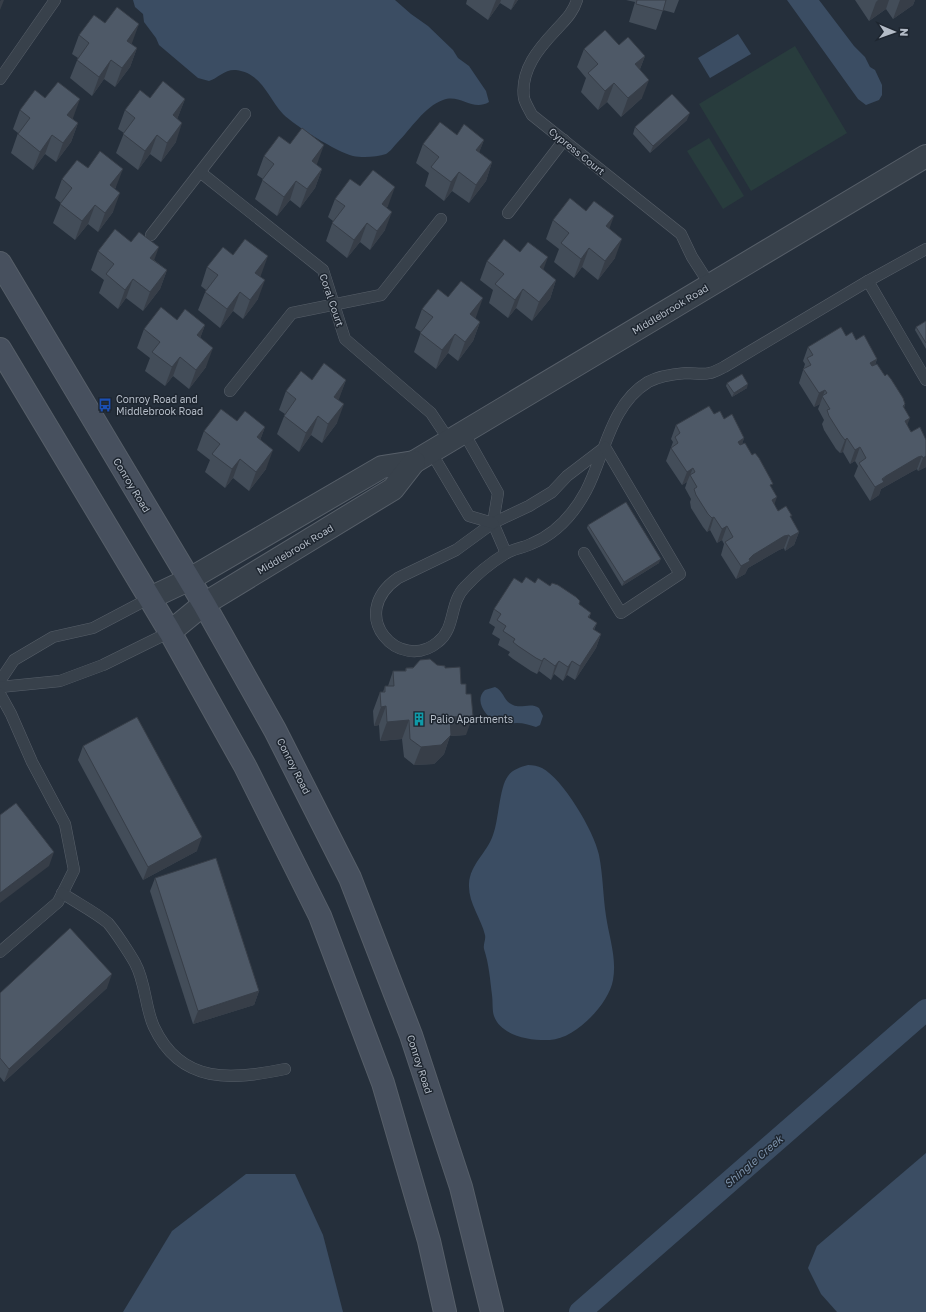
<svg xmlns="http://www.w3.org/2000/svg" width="926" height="1312" viewBox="0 0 926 1312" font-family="'Golos Text',sans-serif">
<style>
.green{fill:#283c3d}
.water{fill:#3b4d63}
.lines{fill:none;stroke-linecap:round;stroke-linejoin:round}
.canal{stroke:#3b4d63;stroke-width:22}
.service-casing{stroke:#575f69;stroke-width:12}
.minor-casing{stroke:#575f69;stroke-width:24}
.secondary-casing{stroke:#575f69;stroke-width:24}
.service{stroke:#38414b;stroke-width:11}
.minor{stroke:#38414b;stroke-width:22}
.secondary{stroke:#47505e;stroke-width:22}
.wall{fill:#434d59}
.shaded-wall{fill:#373e48}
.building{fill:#4e5967;stroke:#373e48}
.labels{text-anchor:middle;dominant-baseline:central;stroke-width:3;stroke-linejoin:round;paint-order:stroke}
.street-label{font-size:10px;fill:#b4bcc7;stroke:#1e2630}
.poi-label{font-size:10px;fill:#b4bcc7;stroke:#1e2630;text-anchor:start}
.water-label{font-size:11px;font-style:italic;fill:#7d93ac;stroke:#1e2630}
</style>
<rect width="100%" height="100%" fill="#252f3b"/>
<g class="green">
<polygon points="795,46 847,133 751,191 699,104"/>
<polygon points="709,138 744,196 723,209 687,151"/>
</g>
<g class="water">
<path d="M 133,0 L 395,0 L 411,14 L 428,26 L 453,50 L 458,58 L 469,66 L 486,91 L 489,102 C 472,112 460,93 443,100 C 424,107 411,129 397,143 C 394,146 390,152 386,154 C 377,157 363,158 353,156 C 337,152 295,126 283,114 C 268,98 262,73 236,70 C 225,69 218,78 209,81 L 198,78 L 159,45 L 156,38 L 144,22 L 143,14 L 135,7 Z"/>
<polygon points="787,0 819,0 854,46 865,57 870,67 875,70 882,85 882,95 879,100 866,105 858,99"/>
<polygon points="738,34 751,54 710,78 698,58"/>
<path d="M 495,687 C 504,691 504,702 513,705 C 522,709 530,702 539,708 L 543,716 L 540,725 L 536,727 C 529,725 524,723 517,723 C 511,723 504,725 498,723 C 487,718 473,701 485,690 Z"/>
<path d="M 528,765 C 533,765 538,766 542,768 C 563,779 594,831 599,855 C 603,875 603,896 606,916 C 609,937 617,958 613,980 C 609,1004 575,1039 550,1040 C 531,1041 501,1036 494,1016 C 492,1010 493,1002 492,995 C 490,979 489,964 484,949 C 483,944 486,940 485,935 C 481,918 468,903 469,884 C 470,864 487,853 493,835 C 499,820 499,788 508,776 C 513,769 521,767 528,765 Z"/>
<polygon points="926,1153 926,1312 837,1312 821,1294 808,1268 817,1246"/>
<polygon points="246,1174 295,1174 323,1235 343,1312 123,1312 172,1231"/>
</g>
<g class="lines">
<polyline class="canal" points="580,1312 926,1010"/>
<g class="service-casing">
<g id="service">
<path d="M 577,0 C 573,13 565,20 556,30 C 539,48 520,70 524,98 C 525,103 529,109 532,115 L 681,234 L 692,257 L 710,285"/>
<polyline points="0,79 55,0"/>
<polyline points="200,172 323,270 345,339 431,413 449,440"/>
<polyline points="508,213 564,140"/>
<polyline points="151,235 245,114"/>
<polyline points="868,281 926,380"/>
<polyline points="230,391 292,313 381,295 441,219"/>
<polyline points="463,431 498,493 493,523 506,553"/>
<path d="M 605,447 L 567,476 L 552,492 L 529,506 L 493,523 L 456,550 L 398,578 C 345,615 400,674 438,642 C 456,628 449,603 465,587 C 476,575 492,562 505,554 C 512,549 523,548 531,544 C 556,534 573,515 586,491 C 605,455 610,405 648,382 C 659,376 674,374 686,373 C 695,373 702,375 710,373 C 715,372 720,369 724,367 L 868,281 L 926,249"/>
<polyline points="431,452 469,516 493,523"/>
<polyline points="584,553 621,613 680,574 605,447"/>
<polyline points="0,681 14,660 53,637 93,628 150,598"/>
<polyline points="0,687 60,681 103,665 170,632"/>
<polyline points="0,694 11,714 32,762 65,824 74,870 58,902 0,952"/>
<path d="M 62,893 C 77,903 95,912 108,923 C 115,931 130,954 135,963 C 146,983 145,1008 154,1027 C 181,1085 233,1080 285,1069"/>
</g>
</g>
<g class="minor-casing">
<g id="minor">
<polyline points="150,598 188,580 382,467 414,462 926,156"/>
<polyline points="170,632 204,604 393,489 414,462"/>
</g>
</g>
<g class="secondary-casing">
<g id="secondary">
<polyline points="0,263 204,604 275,730 350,878 411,1035 461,1187 492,1312"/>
<polyline points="0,349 170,632 245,766 320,916 383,1083 429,1241 445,1312"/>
</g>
</g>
<use href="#service" class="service"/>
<use href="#minor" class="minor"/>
<use href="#secondary" class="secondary"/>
</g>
<g class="wall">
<polygon points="467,0 518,0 511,10 500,3 488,20 466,4"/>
<polygon points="626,0 679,0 674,13 663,10 656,30 629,22 635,2"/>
<polygon points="855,0 915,0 913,5 893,19 886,9 869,21"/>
<polygon points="79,35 132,43 131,44 137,48 130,67 115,87 104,79 92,96 70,78 78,58 72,54"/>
<polygon points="619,45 645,56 640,69 642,98 621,117 607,102 598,110 581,92 586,78 577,67 584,49"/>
<polygon points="150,98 185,99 177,119 176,142 161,162 150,154 138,170 116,153 124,133 118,129 125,110"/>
<polygon points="20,110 73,118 72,119 78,123 71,142 56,162 45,154 33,170 11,153 18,133 13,129"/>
<polygon points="687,120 650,153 633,134 635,127"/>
<polygon points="457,135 484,140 479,152 492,162 486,181 469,203 452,191 444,201 425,186 429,173 416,163 423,144"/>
<polygon points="290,144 317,164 317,165 322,169 315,188 300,208 290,200 277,216 255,199 263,179 257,175 264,156"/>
<polygon points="88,168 116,187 115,189 113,212 98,232 88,224 75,240 53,223 61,203 55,198 62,179"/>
<polygon points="360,186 388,206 387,207 385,230 370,250 360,242 347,258 326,241 333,221 328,217 335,199"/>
<polygon points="553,220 615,258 598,280 582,267 574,278 554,262 559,249 546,239"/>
<polygon points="98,251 154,260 167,270 160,289 143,311 126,298 118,309 99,293 104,280 91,270"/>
<polygon points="233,255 261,275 260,276 258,299 243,319 233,311 220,328 198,310 206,290 201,286 207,267"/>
<polygon points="487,261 543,270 556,280 550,299 532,321 516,308 508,318 489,303 493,290 480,280"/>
<polygon points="448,297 476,317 475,318 480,322 473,341 458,361 448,353 436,369 414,352 421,332 415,328 422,309"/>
<polygon points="177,320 205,325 200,338 206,367 189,389 173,376 165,386 145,371 150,358 137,348 144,329"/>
<polygon points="926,321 926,349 915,330 916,327"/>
<polygon points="846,336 856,340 877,359 875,365 885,376 905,404 904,408 907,425 911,432 920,427 926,467 918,471 917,469 913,471 881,489 879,495 870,501 854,476 858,466 855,461 850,464 843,452 840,453 836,449 824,430 822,424 824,420 818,409 820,404 814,407 799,383 805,364 803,361 808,347"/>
<polygon points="312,380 346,380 338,400 337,423 322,443 311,435 299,452 277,434 285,414 279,410 286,391"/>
<polygon points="727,383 747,388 732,397 726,386"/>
<polygon points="714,414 724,419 744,438 742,444 771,487 774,505 778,511 791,518 799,532 794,545 785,551 784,548 779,550 748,568 745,574 736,579 721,555 724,544 722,540 717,543 710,530 707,532 703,527 691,508 690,502 691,499 685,488 687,482 682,485 666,461 673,442 671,439 676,425"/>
<polygon points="237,421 265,427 260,440 266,469 249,491 233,478 225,488 205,472 210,460 197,450 204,431"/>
<polygon points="588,525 659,563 622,586 587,528"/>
<polygon points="522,583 535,583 579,605 591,613 589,618 597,623 594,630 601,634 596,648 575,680 567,675 563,681 554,674 551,680 539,671 537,674 531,671 513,659 508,655 510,652 498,645 500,639 492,634 495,627 489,623 494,609"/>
<polygon points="437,665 445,668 461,684 466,735 450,736 444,754 434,764 414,765 404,757 402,739 380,741 379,725 374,726 373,711 380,692 383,692 385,686 388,686 393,671 405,671 406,668"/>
<polygon points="83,746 197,851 143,880 78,760"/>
<polygon points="155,878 259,991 254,1005 193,1024 150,891"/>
<polygon points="107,988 4,1082 0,1077 0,993"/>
</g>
<g class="shaded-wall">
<polygon points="1,0 4,0 0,10 0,1"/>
<polygon points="496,0 501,0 500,3 488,20"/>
<polygon points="515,0 518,0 511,10"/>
<polygon points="878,0 889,0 886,9 869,21 876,2"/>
<polygon points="900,0 915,0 913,5 893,19"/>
<polygon points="139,24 132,43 120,59 127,41"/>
<polygon points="137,48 130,67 115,87 122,68"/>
<polygon points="645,56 638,74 635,64"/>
<polygon points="111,60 104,79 92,96 99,77"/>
<polygon points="649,80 642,98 621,117 628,98"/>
<polygon points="614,83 607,102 598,110 605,91"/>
<polygon points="80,99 73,118 61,134 67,115"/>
<polygon points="185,99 178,117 166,134 173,115"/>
<polygon points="690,113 687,120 650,153 653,146"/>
<polygon points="78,123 71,142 56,162 63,143"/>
<polygon points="182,123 176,142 161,162 167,143"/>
<polygon points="52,135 45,154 33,170 40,152"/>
<polygon points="157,135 150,154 138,170 145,151"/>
<polygon points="484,140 477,158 476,150"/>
<polygon points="324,145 317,164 305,180 312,161"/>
<polygon points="492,162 486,181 469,203 476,185"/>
<polygon points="123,169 116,187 103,204 110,185"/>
<polygon points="322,169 315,188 300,208 307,189"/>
<polygon points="459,172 452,191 444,201 451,182"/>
<polygon points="296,181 290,200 277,216 284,197"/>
<polygon points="395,187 388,206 375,222 382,204"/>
<polygon points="120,193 113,212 98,232 105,213"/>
<polygon points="95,205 88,224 75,240 82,221"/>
<polygon points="392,212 385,230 370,250 377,231"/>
<polygon points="614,216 607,235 606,226"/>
<polygon points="367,223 360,242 347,258 354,240"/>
<polygon points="622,239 615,258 598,280 605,261"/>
<polygon points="159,247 152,266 150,258"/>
<polygon points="589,248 582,267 574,278 581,259"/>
<polygon points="268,256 261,275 248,291 255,273"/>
<polygon points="548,257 541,276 540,267"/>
<polygon points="167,270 160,289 143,311 150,292"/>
<polygon points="133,279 126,298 118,309 125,290"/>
<polygon points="265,280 258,299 243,319 250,300"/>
<polygon points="556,280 550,299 532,321 539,302"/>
<polygon points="523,289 516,308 508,318 515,300"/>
<polygon points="240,292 233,311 220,328 227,309"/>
<polygon points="483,298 476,317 463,333 470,314"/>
<polygon points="480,322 473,341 458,361 465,342"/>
<polygon points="205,325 198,344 197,335"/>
<polygon points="455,334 448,353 436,369 442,350"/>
<polygon points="213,348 206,367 189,389 196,370"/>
<polygon points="180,357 173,376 165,386 172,367"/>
<polygon points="877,359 872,372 870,363"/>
<polygon points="346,380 339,399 327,416 334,397"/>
<polygon points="748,384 747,388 732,397 734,393"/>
<polygon points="825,390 820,404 814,407 819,393"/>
<polygon points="344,404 337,423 322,443 328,424"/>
<polygon points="318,416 311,435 299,452 306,433"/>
<polygon points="910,418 905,431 905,421"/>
<polygon points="265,427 258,446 257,437"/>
<polygon points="744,438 740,452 738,442"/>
<polygon points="847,438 843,452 840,453 845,440"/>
<polygon points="860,447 855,461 850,464 855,450"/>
<polygon points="273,450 266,469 249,491 256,472"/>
<polygon points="922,456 917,469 913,471 881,489 879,495 870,501 875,487 886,476 918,457"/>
<polygon points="926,456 926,467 918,471 923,458"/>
<polygon points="240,459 233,478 225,488 232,469"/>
<polygon points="693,468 687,482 682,485 687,472"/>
<polygon points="777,497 772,511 772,500"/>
<polygon points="714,517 710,530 707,532 712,518"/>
<polygon points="727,526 722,540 717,543 722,529"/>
<polygon points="799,532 794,545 785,551 790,537"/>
<polygon points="789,535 784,548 779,550 748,568 745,574 736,579 741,566 749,559 753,555 784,536"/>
<polygon points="661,559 659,563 622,586 624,582"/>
<polygon points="601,634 596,648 575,680 580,666"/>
<polygon points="544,658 539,671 537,674 542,661"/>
<polygon points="559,661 554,674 551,680 555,666"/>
<polygon points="572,661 567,675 563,681 568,667"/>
<polygon points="386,706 379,725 374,726 381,707"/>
<polygon points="473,716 466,735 450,736 444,754 434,764 414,765 421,747 450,717"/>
<polygon points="409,720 402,739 380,741 387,722"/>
<polygon points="202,837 197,851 143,880 148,867"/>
<polygon points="54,852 49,866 0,903 0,893"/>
<polygon points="112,974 107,988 4,1082 9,1069"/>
<polygon points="259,991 254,1005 193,1024 198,1011"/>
</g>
<g class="building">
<polygon points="637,0 666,0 663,11 636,4"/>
<polygon points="117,7 139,24 127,41 137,48 122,68 111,60 99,77 77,60 89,43 79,35 94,15 105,23"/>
<polygon points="605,30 619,45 628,37 645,56 635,64 649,80 628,98 614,83 605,91 588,73 598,64 584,49"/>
<polygon points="163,81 185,99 173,115 182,123 167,143 157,135 145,151 123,134 135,118 125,110 140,90 150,98"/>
<polygon points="58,82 80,99 67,115 78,123 63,143 52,135 40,152 18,134 30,118 20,110 35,90 45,98"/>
<polygon points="672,94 690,113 653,146 635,127"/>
<polygon points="440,122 457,135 464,124 484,140 476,150 492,162 476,185 459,172 451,182 431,167 439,157 423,144"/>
<polygon points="302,128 324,145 312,161 322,169 307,189 296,181 284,197 262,180 274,164 264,156 279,136 290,144"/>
<polygon points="100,151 123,169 110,185 120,193 105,213 95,205 82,221 60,204 72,188 62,179 77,160 88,168"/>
<polygon points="373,170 395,187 382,204 392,212 377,231 367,223 354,240 332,223 345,206 335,199 350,179 360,186"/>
<polygon points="570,198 586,211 594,201 614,216 606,226 622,239 605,261 589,248 581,259 561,243 569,233 553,220"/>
<polygon points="115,229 131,242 139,232 159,247 150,258 167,270 150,292 133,279 125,290 106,274 114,264 98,251"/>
<polygon points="245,239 268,256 255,273 265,280 250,300 240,292 227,309 205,292 218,275 207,267 223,247 233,255"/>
<polygon points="504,239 520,252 528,242 548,257 540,267 556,280 539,302 523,289 515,300 495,284 504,274 487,261"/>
<polygon points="461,281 483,298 470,314 480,322 465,342 455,334 442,350 420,333 433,317 422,309 438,289 448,297"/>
<polygon points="161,307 177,320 185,309 205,325 197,335 213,348 196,370 180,357 172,367 152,352 160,342 144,329"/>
<polygon points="926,321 926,343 916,327"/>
<polygon points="841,327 846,336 852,332 856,340 864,335 877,359 870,363 872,366 877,364 885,376 887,374 891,379 903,398 905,404 903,406 910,418 905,421 911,432 920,427 926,440 926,456 923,458 922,456 918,457 886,476 882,479 884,482 875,487 859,463 866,458 860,447 855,450 847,438 845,440 841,435 829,416 827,410 830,409 822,396 827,393 825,390 819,393 803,369 811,365 807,358 813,355 808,347"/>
<polygon points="324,363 346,380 334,397 344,404 328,424 318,416 306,433 284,416 296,399 286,391 301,371 312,380"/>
<polygon points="742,374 748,384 734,393 727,383"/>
<polygon points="709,406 714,414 720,411 724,419 732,414 744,438 738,442 740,445 745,443 752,455 755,453 759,458 770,478 773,484 770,485 777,497 772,500 778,511 786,506 792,516 790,516 799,532 790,537 789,535 784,536 753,555 749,559 750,561 741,566 725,542 733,537 727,526 722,529 714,517 712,518 708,514 696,495 694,489 697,487 690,475 695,472 693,468 687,472 671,448 678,443 675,437 680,433 676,425"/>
<polygon points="221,409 237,421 245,411 265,427 257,437 273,450 256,472 240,459 232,469 212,454 220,444 204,431"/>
<polygon points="626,502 661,559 624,582 588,525"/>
<polygon points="526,577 535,583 538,578 550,586 552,583 558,585 576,597 580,601 579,604 591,613 588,617 597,623 593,629 601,634 580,666 572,661 568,667 559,661 555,666 544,658 542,661 536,658 518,646 513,642 515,639 503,631 506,626 497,620 501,614 494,609 514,578 522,583"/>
<polygon points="430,659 437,665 445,666 445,668 460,667 461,684 466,684 466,694 471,694 473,716 450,717 451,735 441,745 421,747 410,739 409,720 387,722 386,706 381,707 380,692 385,692 385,686 394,686 393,671 406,671 406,668 413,668 420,660"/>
<polygon points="137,717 202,837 148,867 83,746"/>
<polygon points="16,803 54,852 0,893 0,815"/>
<polygon points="216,858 259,991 198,1011 155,878"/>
<polygon points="70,928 112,974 9,1069 0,1058 0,993"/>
</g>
<defs>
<g id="bus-bare" transform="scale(1.08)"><path d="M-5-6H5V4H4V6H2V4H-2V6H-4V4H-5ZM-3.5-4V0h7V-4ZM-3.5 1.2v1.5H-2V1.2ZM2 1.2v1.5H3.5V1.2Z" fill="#1a4fb4" stroke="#1e2630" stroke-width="2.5" paint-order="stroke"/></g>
<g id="building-bare" transform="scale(1.08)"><path d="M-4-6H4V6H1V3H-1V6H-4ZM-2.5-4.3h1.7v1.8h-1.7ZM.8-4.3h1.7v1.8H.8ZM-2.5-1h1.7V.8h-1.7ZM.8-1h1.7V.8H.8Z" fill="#0f9aa8" stroke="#1e2630" stroke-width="2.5" paint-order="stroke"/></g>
</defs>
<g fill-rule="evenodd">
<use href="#bus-bare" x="105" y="405"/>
<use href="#building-bare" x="419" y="719"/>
</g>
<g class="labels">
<g class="street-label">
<text transform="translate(577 151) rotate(39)">Cypress Court</text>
<text transform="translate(332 300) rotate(71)">Coral Court</text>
<text transform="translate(670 309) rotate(-31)">Middlebrook Road</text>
<text transform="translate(132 485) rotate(59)">Conroy Road</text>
<text transform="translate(295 549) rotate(-31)">Middlebrook Road</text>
<text transform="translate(294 766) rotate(63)">Conroy Road</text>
<text transform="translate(420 1064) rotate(72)">Conroy Road</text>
</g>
<g class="poi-label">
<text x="116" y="399">Conroy Road and<tspan x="116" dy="12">Middlebrook Road</tspan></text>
<text x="430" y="719">Palio Apartments</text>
</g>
<g class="water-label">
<text transform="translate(753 1161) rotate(-41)">Shingle Creek</text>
</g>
</g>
<g transform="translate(894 32) rotate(92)" stroke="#1e2630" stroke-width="3" paint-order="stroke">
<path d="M0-3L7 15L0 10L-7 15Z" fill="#b4bcc7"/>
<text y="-6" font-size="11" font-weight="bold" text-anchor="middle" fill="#b4bcc7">N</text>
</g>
</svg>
